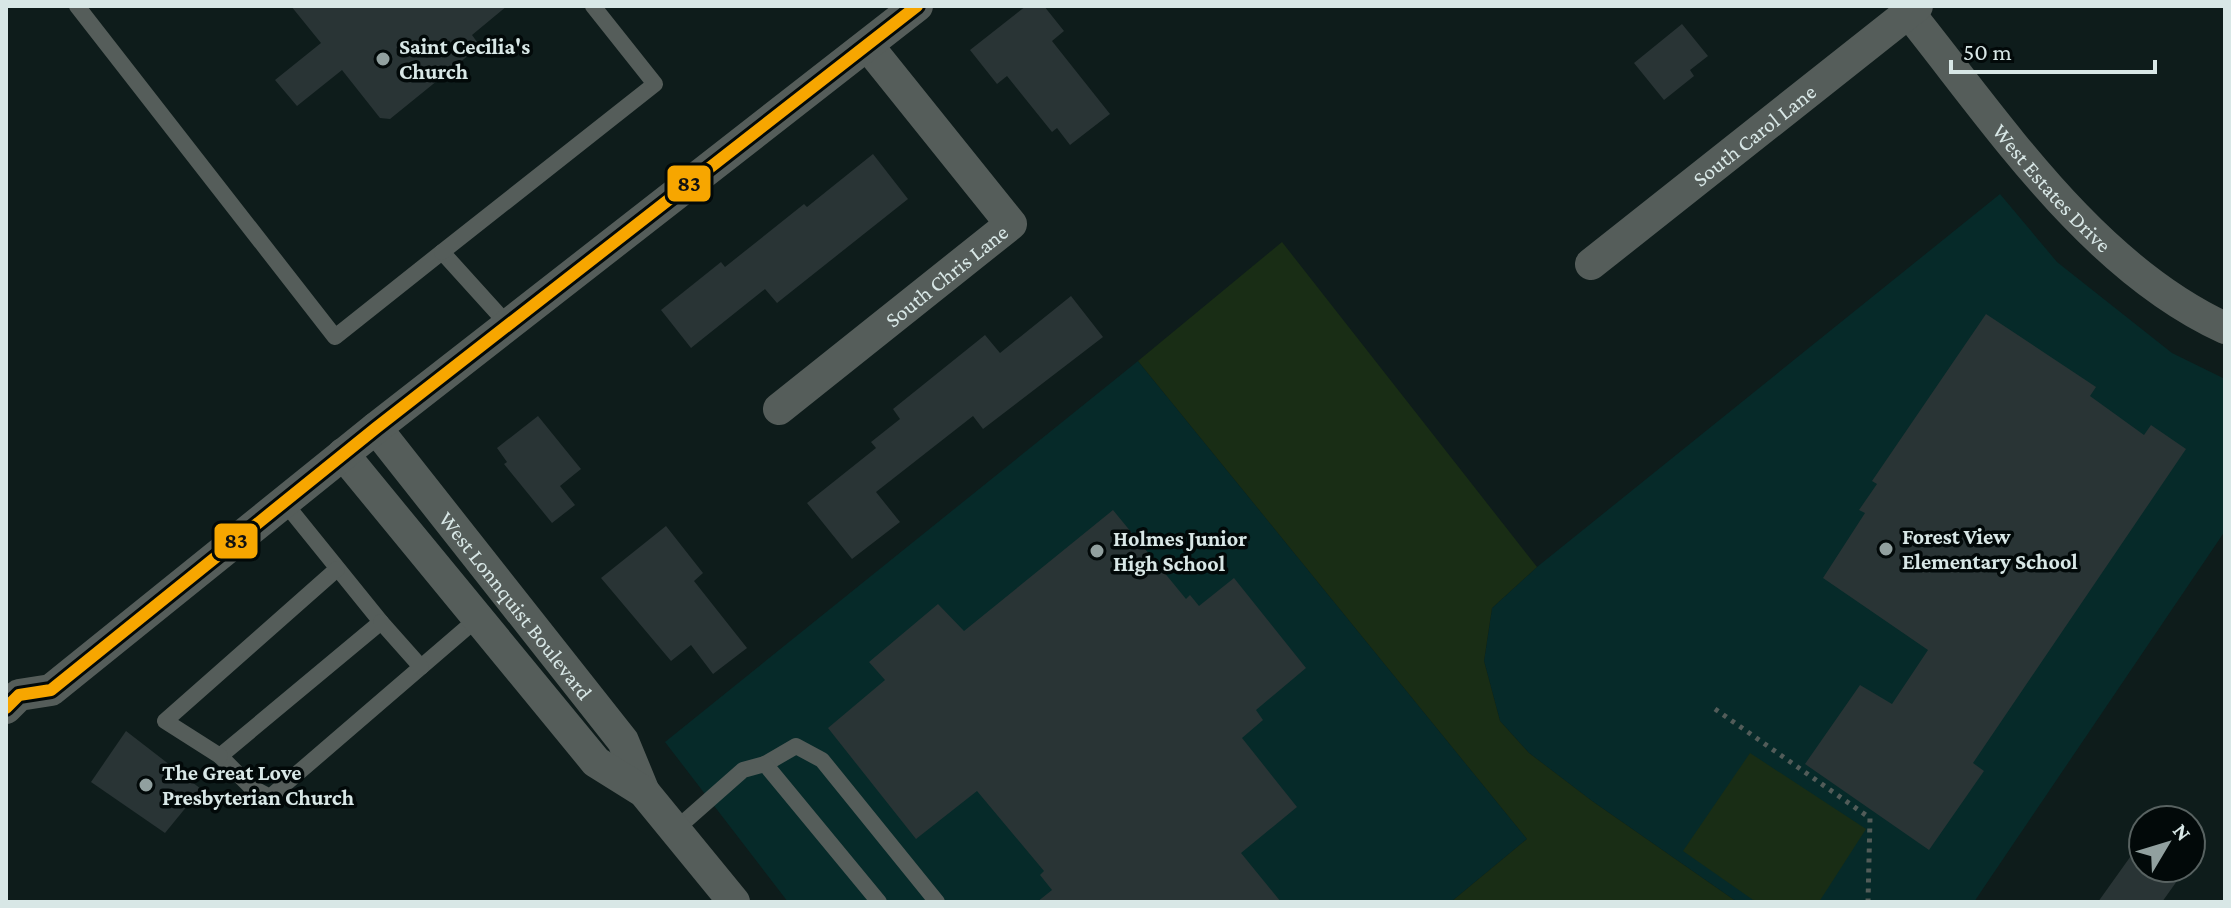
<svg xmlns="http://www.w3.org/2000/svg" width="2231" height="908" viewBox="0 0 2231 908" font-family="'Crimson Pro',serif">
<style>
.built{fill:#062a29}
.green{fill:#192d15}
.building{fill:#293435}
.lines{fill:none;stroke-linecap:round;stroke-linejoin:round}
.path{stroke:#525c59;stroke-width:5;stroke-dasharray:4 6;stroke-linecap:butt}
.service{stroke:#555d5a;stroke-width:16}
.minor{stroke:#555d5a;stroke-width:32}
.bus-1-casing{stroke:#020909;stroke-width:18}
.bus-1{stroke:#f7a600;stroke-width:12}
.poi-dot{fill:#91a09f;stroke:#020909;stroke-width:3}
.labels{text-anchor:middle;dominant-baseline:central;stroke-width:7;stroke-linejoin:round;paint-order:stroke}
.poi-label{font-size:22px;font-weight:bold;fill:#d8e7e6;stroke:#020909;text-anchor:start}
.street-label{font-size:22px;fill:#d8e7e6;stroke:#020909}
.line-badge{stroke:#020909;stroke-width:3}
.pale-badge-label{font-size:22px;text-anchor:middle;font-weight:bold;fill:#111}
</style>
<rect width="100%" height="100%" fill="#0e1c1b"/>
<g class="built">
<polygon points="2000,194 2057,262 2172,353 2225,379 2225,531 1974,902 1737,902 1592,801 1529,753 1500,721 1484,661 1492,608 1537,567"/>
<polygon points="1138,361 1527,839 1451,902 788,902 665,742"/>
</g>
<g class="green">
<polygon points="1282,242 1537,567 1492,608 1484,661 1500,721 1529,753 1592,801 1737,902 1451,902 1527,839 1138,361"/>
<polygon points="1750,753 1866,829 1819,902 1756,902 1683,851"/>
</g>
<g class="building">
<polygon points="291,6 507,6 472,35 480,46 390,119 380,118 342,70 297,106 275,80 321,43"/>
<polygon points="1026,6 1044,6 1064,31 1052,41 1110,114 1070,145 1057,128 1052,132 1007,76 997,84 970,50"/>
<polygon points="1682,24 1708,56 1690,70 1694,76 1664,100 1634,63"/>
<polygon points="873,154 908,199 777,303 765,289 691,348 661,310 721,262 725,267 804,204 807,207"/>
<polygon points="1071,296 1103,337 983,429 973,416 876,492 900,522 852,559 807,503 876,448 871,442 900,419 893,409 985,335 1000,353"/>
<polygon points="1986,314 2096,387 2090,396 2144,435 2151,425 2186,449 1973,763 1984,771 1929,850 1805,764 1860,685 1892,704 1928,650 1823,578 1865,513 1859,510 1877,484 1872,481"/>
<polygon points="538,416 581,469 560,486 575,505 552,523 504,464 507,462 497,448"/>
<polygon points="1113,510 1186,599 1190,595 1199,606 1234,578 1306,668 1256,710 1263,720 1242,738 1297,807 1241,853 1281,902 1037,902 1052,890 1040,875 1044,871 977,791 916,839 828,728 885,680 869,662 938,604 964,631"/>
<polygon points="666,526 703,573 694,581 747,648 713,674 691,645 671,661 601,578"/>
<polygon points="126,731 201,789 165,833 91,782"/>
<polygon points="2143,839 2143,868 2159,868 2177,881 2162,902 2098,902"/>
</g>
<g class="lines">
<polyline class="path" points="1715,709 1870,818 1868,902"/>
<g class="service">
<polyline points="77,6 335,337 442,252 509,326"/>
<polyline points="442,252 655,84 593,6"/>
<polyline points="284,502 381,622 220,756 251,787 270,797 478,618"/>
<polyline points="381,622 421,667"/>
<polyline points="220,756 165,721 337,569"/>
<polyline points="765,764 796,746 822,760 937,902"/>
<polyline points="675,830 743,770 765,764 879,902"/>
</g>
<g class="minor">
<path id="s1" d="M 1909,13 C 1998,124 2092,267 2225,328"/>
<path id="s2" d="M 1591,264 L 1917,6"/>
<path id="s3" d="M 779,409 L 1011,224 L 868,46"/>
<path id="s4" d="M 376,428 L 623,741 L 644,792"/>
<polyline points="343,454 596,762 644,792 734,902"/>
<polyline points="6,708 19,695 51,690 376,428 917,6"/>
</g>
<g class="bus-1-casing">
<polyline id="bus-1" points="6,708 19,695 51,690 376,428 917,6"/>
</g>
<use href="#bus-1" class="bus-1"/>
</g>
<g class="poi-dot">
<circle cx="383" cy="59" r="8"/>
<circle cx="1886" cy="549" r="8"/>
<circle cx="1097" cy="551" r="8"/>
<circle cx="146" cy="785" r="8"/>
</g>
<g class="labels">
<g class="poi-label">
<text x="399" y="46">Saint Cecilia's<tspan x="399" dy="25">Church</tspan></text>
<text x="1902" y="536">Forest View<tspan x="1902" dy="25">Elementary School</tspan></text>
<text x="1113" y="538">Holmes Junior<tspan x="1113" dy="25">High School</tspan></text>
<text x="162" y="772">The Great Love<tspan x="162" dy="25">Presbyterian Church</tspan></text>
</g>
<g class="street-label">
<text stroke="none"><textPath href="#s2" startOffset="208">South Carol Lane</textPath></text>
<text stroke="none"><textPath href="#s1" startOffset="226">West Estates Drive</textPath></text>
<text stroke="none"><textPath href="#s3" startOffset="214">South Chris Lane</textPath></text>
<text stroke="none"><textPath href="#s4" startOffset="226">West Lonnquist Boulevard</textPath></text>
</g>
</g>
<g class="line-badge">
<rect x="666" y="164" width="46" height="39" rx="8" fill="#f7a600"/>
<rect x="213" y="522" width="46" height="38" rx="8" fill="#f7a600"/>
</g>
<g class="pale-badge-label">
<text x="689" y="191">83</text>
<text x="236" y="548">83</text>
</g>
<rect width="2231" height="908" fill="none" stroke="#d8e7e6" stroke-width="16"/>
<g transform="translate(2167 844) rotate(52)"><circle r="38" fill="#020909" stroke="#586261" stroke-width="2"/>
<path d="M0-6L14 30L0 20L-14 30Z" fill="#91a09f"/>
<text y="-12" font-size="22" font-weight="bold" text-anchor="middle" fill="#d8e7e6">N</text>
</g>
<path d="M1951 60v12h204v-12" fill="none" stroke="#d8e7e6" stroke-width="4"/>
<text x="1963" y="60" font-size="24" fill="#d8e7e6" stroke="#020909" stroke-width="6" paint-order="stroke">50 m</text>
</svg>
